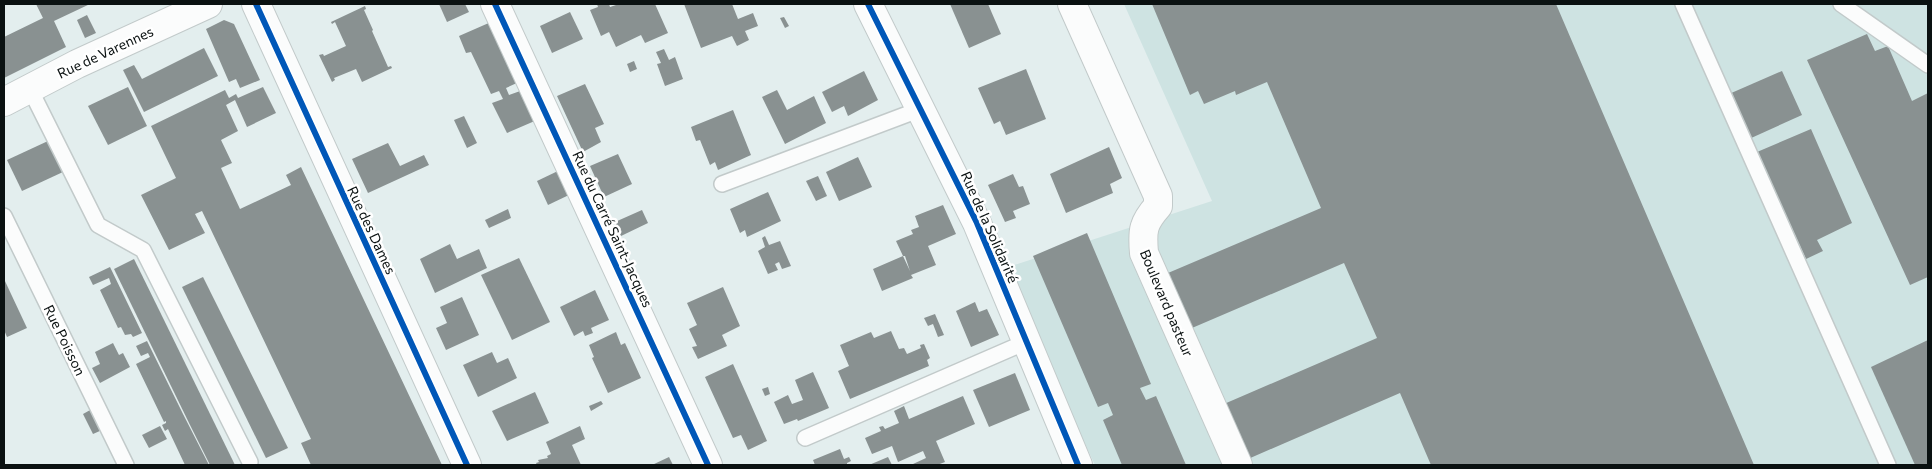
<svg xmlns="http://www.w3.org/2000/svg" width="1932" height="469" viewBox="0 0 1932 469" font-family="Commissioner,sans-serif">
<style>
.built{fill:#cee3e2}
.building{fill:#899191}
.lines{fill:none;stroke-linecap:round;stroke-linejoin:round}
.lane-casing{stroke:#c2caca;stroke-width:18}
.street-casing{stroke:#c2caca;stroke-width:30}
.lane{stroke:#fbfcfc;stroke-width:15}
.street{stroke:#fbfcfc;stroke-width:28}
.cycleway-casing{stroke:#fff;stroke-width:9}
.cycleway{stroke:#0057b8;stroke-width:6}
.labels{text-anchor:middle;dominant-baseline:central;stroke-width:5;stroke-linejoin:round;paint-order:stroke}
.street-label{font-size:14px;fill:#0a1111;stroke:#fff}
</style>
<rect width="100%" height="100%" fill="#e3eeee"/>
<polygon class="built" points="1124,4 1928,4 1928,465 1095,465 1002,269 1212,201"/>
<g class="building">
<polygon points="36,4 90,4 54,21 66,47 4,78 4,37 43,18"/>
<polygon points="439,4 465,4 469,12 447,22"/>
<polygon points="597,4 609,4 610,7 619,4 655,4 668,33 645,43 641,35 616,47 609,32 601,36 590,10 598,7"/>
<polygon points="684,4 732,4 738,19 753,13 758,26 745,31 749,40 737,46 732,36 701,48"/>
<polygon points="950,4 988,4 1001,34 969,48"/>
<polygon points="1152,4 1556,4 1754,465 1431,465 1400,393 1248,459 1224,404 1377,338 1344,263 1192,328 1168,273 1321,208 1267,82 1236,95 1235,91 1204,104 1198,91 1190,95"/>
<polygon points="365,6 366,9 364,10 373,30 372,31 388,67 391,66 392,68 362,82 356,69 334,78 335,80 332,82 319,55 323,54 324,56 346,46 335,22 332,24 331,22"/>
<polygon points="570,12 583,39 552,53 540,26"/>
<polygon points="87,15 96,33 85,38 77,20"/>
<polygon points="784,17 789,26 785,28 780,18"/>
<polygon points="224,20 234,24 260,80 240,88 236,79 229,82 206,29"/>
<polygon points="491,22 519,82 506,88 509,95 523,90 537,120 507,133 492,103 503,99 499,91 491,94 471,52 466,53 459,36"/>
<polygon points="1867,34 1875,51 1888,46 1912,101 1928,93 1928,277 1910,285 1807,60"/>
<polygon points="204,48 218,76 144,112 123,70 134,65 142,79"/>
<polygon points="664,49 669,60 675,57 683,79 665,86 657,64 661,63 656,52"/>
<polygon points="634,61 637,69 630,72 627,64"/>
<polygon points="1026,69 1046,119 1006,135 1000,121 994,124 978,88"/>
<polygon points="864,71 878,100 848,116 844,106 832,112 822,92"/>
<polygon points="1782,71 1802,115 1749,139 1729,94"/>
<polygon points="585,84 604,124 595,128 601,142 583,152 557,96"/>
<polygon points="128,87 147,126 108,145 88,106"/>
<polygon points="263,87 276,113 247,127 235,100 226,105 238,131 221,140 232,163 221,168 240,209 291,185 286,175 301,167 442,465 311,465 301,443 311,439 202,211 195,214 205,233 169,250 141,195 176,178 151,126 225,90 229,98 236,94 238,98"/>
<polygon points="777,90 787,110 814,96 826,123 785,144 762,97"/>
<polygon points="733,110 751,155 718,170 715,162 710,165 700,140 696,141 691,127"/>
<polygon points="464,116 477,143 467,148 454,120"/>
<polygon points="1811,129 1852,223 1817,240 1823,251 1806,259 1757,152"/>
<polygon points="48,141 63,172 22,191 7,160"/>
<polygon points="388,143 400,166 424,155 429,165 368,193 352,159"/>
<polygon points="1109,147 1122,178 1110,184 1113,193 1066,213 1050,174"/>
<polygon points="618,154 632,184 604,197 590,166"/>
<polygon points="858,157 872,187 839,201 826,172"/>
<polygon points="560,170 571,194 548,205 537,181"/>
<polygon points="1013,174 1019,187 1023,186 1030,204 1013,211 1016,218 1005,222 988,185"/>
<polygon points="818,176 827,196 816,201 806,181"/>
<polygon points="768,192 781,221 747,237 745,230 740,233 730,209"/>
<polygon points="943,205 956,234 928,246 936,265 911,275 913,278 882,291 873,269 903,256 910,271 905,256 903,256 896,241 913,234 911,230 919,227 915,216"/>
<polygon points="508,209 511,218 489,228 485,220"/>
<polygon points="642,210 648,223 621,236 615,222"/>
<polygon points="1087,233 1151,384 1140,388 1146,400 1156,396 1186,465 1122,465 1103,420 1113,415 1108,403 1098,407 1033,256"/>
<polygon points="765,236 769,245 780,241 791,266 782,269 779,262 775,264 778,270 768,274 758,251 765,247 762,238"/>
<polygon points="450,244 457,259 479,249 487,268 435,293 420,259"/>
<polygon points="519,258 550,322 512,340 481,275"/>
<polygon points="134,259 163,318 235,465 210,465 190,425 114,269"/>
<polygon points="110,267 142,333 133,337 131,334 125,335 121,327 118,328 100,290 111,284 109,278 93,285 89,277"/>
<polygon points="203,277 288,448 266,458 182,287"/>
<polygon points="4,279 27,328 7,337 4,330"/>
<polygon points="723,287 740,326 722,335 727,346 698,359 692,347 697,346 689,329 697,325 687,303"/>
<polygon points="595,290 609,320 591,328 593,333 585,336 583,331 574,336 560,307"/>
<polygon points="462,297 479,335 446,350 436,328 447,323 440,307"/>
<polygon points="975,302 979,312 987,309 999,335 971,347 956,311"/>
<polygon points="935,314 944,335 938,337 933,324 928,326 924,318"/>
<polygon points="891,331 899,349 904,348 907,354 921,348 920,345 924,344 930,358 927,360 929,366 850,399 838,371 849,366 840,345 871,332 874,338"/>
<polygon points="616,332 621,345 625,343 641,378 608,393 592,358 594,357 589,345"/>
<polygon points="1928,340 1928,465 1915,465 1871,367"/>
<polygon points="147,341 183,414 209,465 185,465 168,429 165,431 162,425 166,423 166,421 164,422 136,364 150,357 148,353 141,356 136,346"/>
<polygon points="113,343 119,355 123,353 130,367 100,383 92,368 100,364 95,352"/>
<polygon points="492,352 497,363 508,358 517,378 478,397 463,365"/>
<polygon points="733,364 767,441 748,450 741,435 733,438 705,377"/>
<polygon points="813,372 829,408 798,421 797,419 784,424 774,402 788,395 792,404 803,400 795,380"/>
<polygon points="1015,373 1030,410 989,427 973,390"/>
<polygon points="768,387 770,394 765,396 762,389"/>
<polygon points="535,392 549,423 507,441 492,411"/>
<polygon points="963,396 975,424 936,441 945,462 937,465 913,465 913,464 926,458 923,451 898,462 892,446 872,454 865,438 881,431 879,427 883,426 885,429 899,423 894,411 904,406 909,419"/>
<polygon points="601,401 603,404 591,411 589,406"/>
<polygon points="92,409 102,430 93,434 83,414"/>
<polygon points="160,426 167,439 149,448 142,435"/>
<polygon points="580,426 585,439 572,445 581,465 537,465 536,463 539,462 538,460 548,458 547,456 551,454 546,442"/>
<polygon points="840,449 844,459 849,457 851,461 847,463 847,465 815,465 813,460"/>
<polygon points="669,457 673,465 652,465"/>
<polygon points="888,457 892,465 869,465"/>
</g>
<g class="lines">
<g class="lane-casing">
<g id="lane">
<polyline points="1683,4 1888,465"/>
<polyline points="1841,4 1928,65"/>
<polyline points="30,89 98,225 143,250 250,462"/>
<polyline points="722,184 921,109"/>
<polyline points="4,216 126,465"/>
<polyline points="805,438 1026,342"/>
</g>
</g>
<g class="street-casing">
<g id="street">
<polyline points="256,4 467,465"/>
<polyline points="495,4 708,465"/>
<polyline points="868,4 977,223 1078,465"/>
<path d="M 1072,4 L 1158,196 L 1158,206 C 1143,223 1142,230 1144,253 L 1238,465"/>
<polyline points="4,102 77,64 208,4"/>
</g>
</g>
<use href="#lane" class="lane"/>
<use href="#street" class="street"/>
<g class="cycleway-casing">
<g id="cycleway">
<polyline points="256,4 467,465"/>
<polyline points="495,4 708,465"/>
<polyline points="868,4 977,223 1078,465"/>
</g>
</g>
<use href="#cycleway" class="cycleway"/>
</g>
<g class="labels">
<g class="street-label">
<text transform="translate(105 52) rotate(-25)">Rue de Varennes</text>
<text transform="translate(990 227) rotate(66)">Rue de la Solidarité</text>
<text transform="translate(613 229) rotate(65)">Rue du Carré Saint-Jacques</text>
<text transform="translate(372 230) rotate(65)">Rue des Dames</text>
<text transform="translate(1167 303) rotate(67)">Boulevard pasteur</text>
<text transform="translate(65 340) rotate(64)">Rue Poisson</text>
</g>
</g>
<rect width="1932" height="469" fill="none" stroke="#0a1111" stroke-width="10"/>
</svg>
